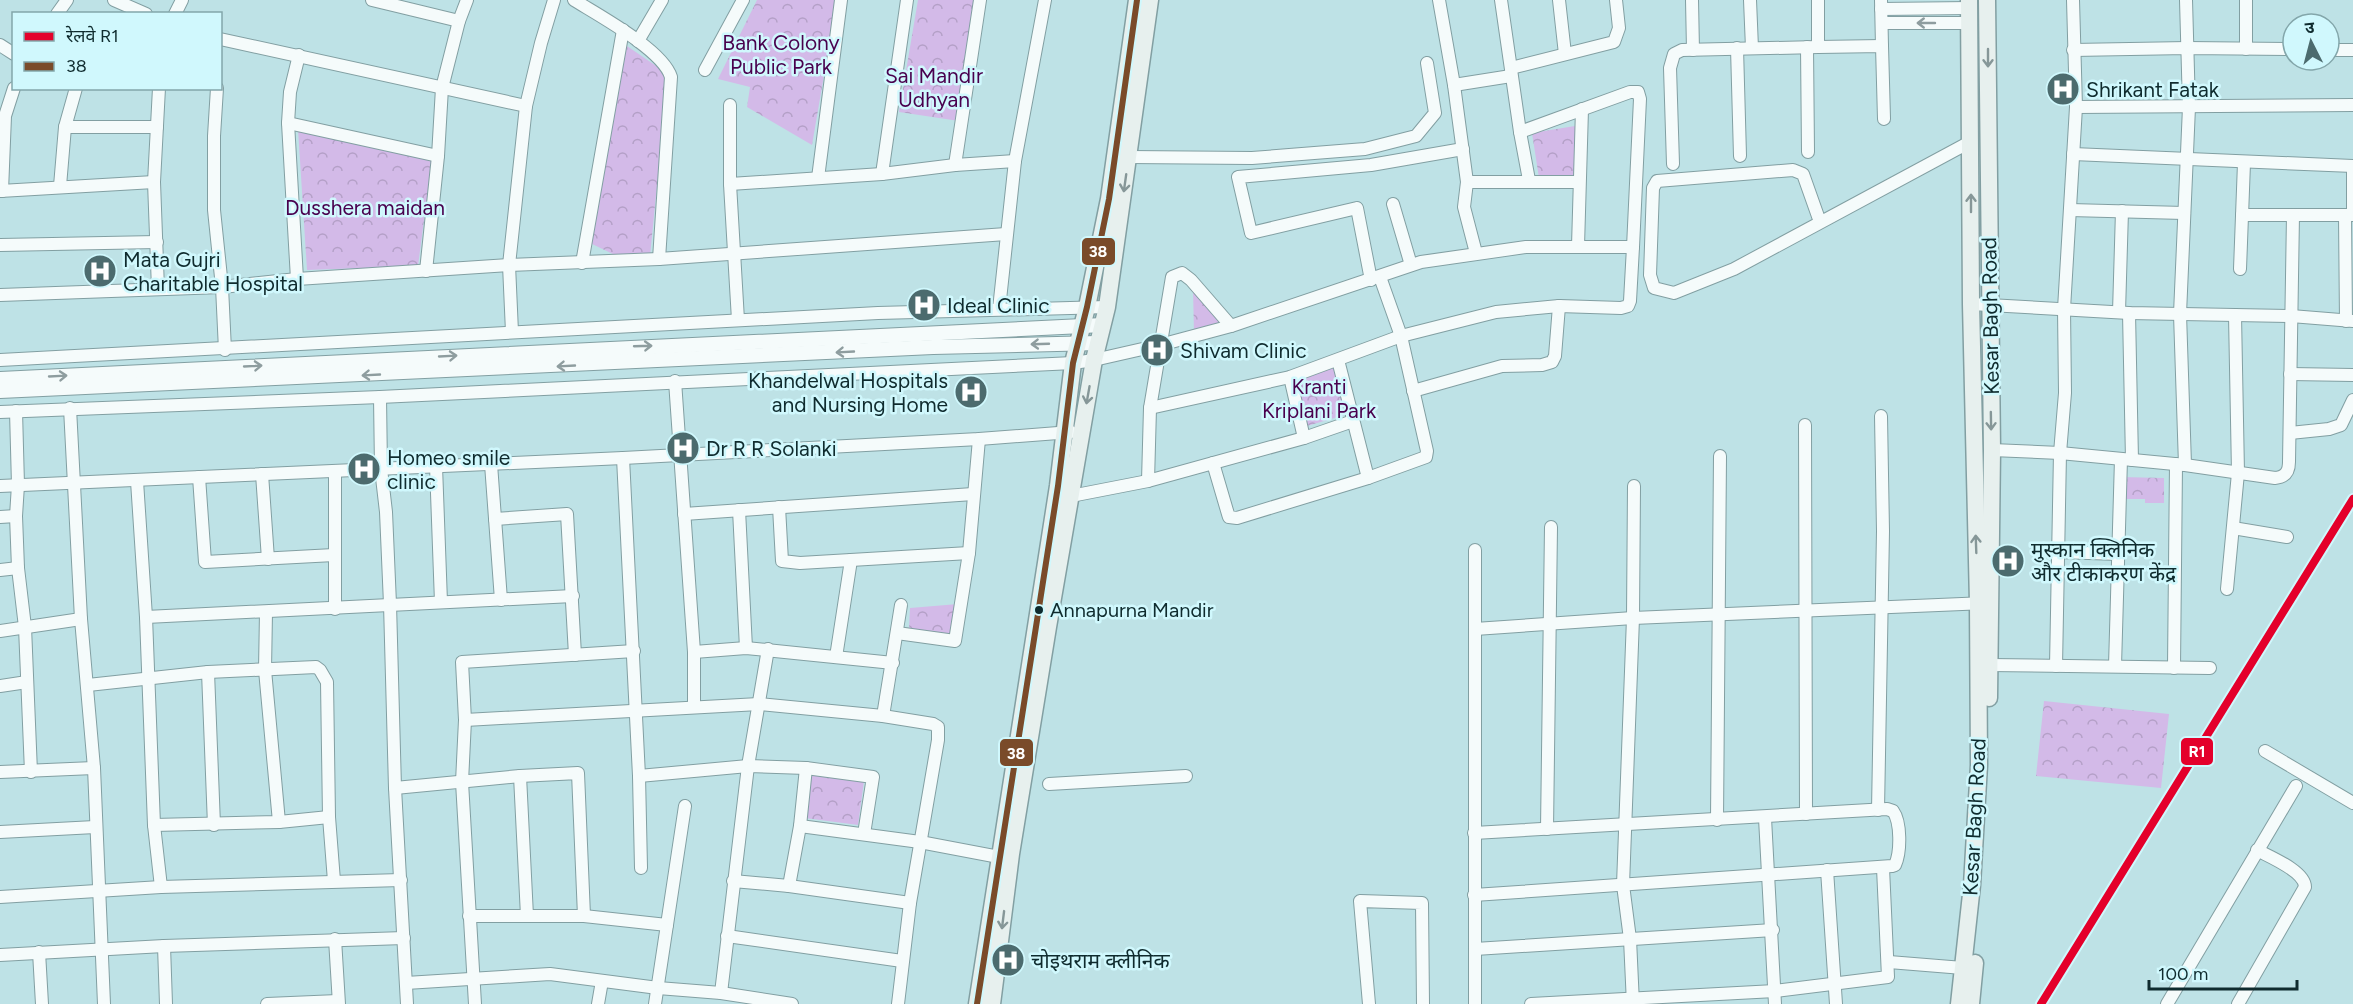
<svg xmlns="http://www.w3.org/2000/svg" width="2353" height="1004" viewBox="0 0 2353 1004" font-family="Figtree,'Noto Sans Devanagari',sans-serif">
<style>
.forest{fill:url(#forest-crowns)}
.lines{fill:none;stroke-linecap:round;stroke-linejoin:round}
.minor-casing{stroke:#829fa2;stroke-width:14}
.tertiary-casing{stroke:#829fa2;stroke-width:16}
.secondary-casing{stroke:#829fa2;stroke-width:19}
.minor{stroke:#f5fbfb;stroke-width:12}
.tertiary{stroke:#f5fbfb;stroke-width:14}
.secondary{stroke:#e7f0ee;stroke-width:16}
.bus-1-casing{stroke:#d0f8fd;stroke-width:10}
.bus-1{stroke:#7a4b2a;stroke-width:6}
.rail-1-casing{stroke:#d0f8fd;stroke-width:12}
.rail-1{stroke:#e4002b;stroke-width:8}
.oneway{stroke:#8e9d9f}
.oneway2{stroke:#869798}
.bus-dot{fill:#0f2b2e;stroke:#d0f8fd;stroke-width:2}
.labels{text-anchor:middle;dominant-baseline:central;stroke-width:5;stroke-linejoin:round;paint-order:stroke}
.bus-label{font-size:20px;fill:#0f2b2e;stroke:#d0f8fd;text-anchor:start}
.park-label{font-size:21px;fill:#49004e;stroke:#d0f8fd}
.poi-label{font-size:21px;fill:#0f2b2e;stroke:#d0f8fd;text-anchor:start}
.street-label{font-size:21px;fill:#0f2b2e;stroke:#d0f8fd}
.line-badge{stroke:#d0f8fd;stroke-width:2}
.badge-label{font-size:16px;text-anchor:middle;font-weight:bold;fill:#fff}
</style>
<defs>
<pattern id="forest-crowns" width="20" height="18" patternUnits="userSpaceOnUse" patternTransform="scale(1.5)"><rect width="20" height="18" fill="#d3bae8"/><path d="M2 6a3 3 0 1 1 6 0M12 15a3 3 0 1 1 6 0" fill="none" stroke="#b4a0c7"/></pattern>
</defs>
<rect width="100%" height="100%" fill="#bee2e6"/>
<g class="forest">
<polygon points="757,0 837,0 812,145 747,107 750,87 718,79"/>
<polygon points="918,0 976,0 959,121 899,112"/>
<polygon points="624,44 668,74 650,256 617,256 590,243"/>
<polygon points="1581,125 1575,178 1539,178 1532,133"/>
<polygon points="298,129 432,159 418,266 307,270"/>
<polygon points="1193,287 1224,322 1194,334"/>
<polygon points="1336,367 1348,414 1300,428 1290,381"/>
<polygon points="2121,477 2164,478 2164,503 2145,503 2145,499 2121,499"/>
<polygon points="958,604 954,636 909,630 910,608"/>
<polygon points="2044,701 2169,714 2161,788 2036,776"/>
<polygon points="811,774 864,781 858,825 805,818"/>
</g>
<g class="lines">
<g class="minor-casing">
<g id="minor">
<polyline points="114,0 146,14"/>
<polyline points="372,0 459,21"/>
<path d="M 574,0 C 598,15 663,50 671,77 L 659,259"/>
<polyline points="1439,0 1454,85 1467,182 1464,207 1476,253"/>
<polyline points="1501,0 1520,132 1529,180"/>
<polyline points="1559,0 1565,54"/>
<polyline points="1692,0 1693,50"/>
<polyline points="1750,0 1752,48"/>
<polyline points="1818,0 1818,47 1882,46 1884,119"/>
<polyline points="1881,0 1882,46"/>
<polyline points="2246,0 2246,49"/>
<polyline points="1881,9 1970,8"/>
<polyline points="57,14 67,0"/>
<polyline points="175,14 182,0"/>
<polyline points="1882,23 1970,23"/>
<polyline points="220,39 526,106"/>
<polyline points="638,41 662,0"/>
<polyline points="0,45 14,54"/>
<polyline points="1807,47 1808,152"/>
<polyline points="1737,48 1740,156"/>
<polyline points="2073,50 2187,48 2293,49"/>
<polyline points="2329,50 2353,50"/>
<polyline points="1511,68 1614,42 1619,28 1616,0"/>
<polyline points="705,70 743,0"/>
<polyline points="1454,85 1511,76"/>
<polyline points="217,88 214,136 214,210 222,287 225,350"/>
<polyline points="730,105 730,184 738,320"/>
<polyline points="2076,107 2353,105"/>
<polyline points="288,123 438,156"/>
<polyline points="65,127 157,127"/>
<polyline points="1520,132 1630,92 1638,92 1640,99 1633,247"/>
<polyline points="2073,154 2353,166"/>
<polyline points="1128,157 1252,158 1365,149 1416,136 1435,113 1427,63"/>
<polyline points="1673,164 1670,68 1674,54 1682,50 1818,47"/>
<polyline points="955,165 980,0"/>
<polyline points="882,174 907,0"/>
<polyline points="818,178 841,0"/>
<polyline points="1467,182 1579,182"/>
<polyline points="730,184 882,174 955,165 1015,161"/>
<polyline points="60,186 65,127 76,88"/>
<polyline points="0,191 154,182"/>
<polyline points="2,191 5,116 14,88"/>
<polyline points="1393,204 1411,265"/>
<polyline points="2070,210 2184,213"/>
<polyline points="2242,215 2353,215"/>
<polyline points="2345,215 2346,321"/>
<polyline points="2353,215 2353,166"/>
<polyline points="1820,222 1803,174 1793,170 1657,181 1653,188 1650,275 1654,288 1674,293 1734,269 1970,142"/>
<polyline points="0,245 157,242"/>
<polyline points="1578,246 1582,109"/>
<polyline points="582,263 623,30"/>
<polyline points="2240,269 2244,163"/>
<polyline points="426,271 438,156 442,88 459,21 467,0"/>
<polyline points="297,279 288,123 290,92 299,55"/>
<polyline points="1371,280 1357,208 1251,233 1238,177 1371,165 1463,149"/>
<polyline points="158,289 154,182 159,88"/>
<polyline points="0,295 222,287 297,279 509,265 659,259 1006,234"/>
<polyline points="1971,304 2129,313 2291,316 2353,321"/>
<polyline points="999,309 1015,161 1045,0"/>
<polyline points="2119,312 2122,211"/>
<polyline points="2129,313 2132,460"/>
<polyline points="512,332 509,265 526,106 541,43 554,0"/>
<polyline points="0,360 878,313 1107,307"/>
<polyline points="1338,360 1368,478"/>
<polyline points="2290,374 2353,375"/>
<polyline points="1290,377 1304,438"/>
<polyline points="675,381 694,652 694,707"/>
<polyline points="1413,391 1502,366 1542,365 1552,362 1555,356 1559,306"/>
<polyline points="380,397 381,469 386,512 390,604 395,788 407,1004"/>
<polyline points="70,408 81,619 94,768 104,1004"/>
<polyline points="16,411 18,485 16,516 18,568 25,627 31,772"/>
<polyline points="0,412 380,397 1073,363 1094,360 1160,345 1231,326 1421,262 1526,247 1633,247 1630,301 1628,306 1621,308 1559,306 1496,312 1401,336 1290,377 1150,408"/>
<polyline points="1805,425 1806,814"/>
<polyline points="2290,433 2329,429 2341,425 2353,400"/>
<path d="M 1992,450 L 2060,453 L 2185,465 L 2275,478 C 2285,477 2289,472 2289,462 L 2293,215"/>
<polyline points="623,458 639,776 641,868"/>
<polyline points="1213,463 1228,514 1229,517 1237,518 1368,478 1426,457 1427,451 1401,336 1380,277"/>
<polyline points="491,464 501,600"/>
<polyline points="2185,465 2180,314 2189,107 2186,0"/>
<polyline points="436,466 441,602"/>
<polyline points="335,471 335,609"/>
<polyline points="262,474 268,559"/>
<polyline points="199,477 205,562 334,555"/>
<polyline points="137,481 146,617 154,825 161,887"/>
<polyline points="1148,481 1150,408 1172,277 1182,273 1191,280 1231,326"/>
<polyline points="0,486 623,458 979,439 1071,432"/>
<polyline points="1071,496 1148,481 1304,438 1353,421"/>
<polyline points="779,507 782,561 800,563 969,553"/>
<polyline points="739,510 746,648"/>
<polyline points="684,514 973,494"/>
<polyline points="0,517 16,516"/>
<polyline points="495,519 567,514 575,655"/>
<polyline points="2233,528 2287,537"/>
<polyline points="1475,550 1475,1004"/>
<polyline points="2058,552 2119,554"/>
<polyline points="0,570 18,568"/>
<polyline points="2227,589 2238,473 2235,315"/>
<polyline points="266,612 265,670 279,822"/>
<polyline points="146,617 573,596"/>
<polyline points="1475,629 1633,618 1986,603"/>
<polyline points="0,631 81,619"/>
<polyline points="897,633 955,641 969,553 979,439"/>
<polyline points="694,652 746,648 893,663"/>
<polyline points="836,657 851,560"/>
<polyline points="1989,665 2210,668"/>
<polyline points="2056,666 2060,453 2065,393 2064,309 2076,107 2073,0"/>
<polyline points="2115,666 2121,459"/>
<polyline points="2174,668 2176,464"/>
<polyline points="208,672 214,825"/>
<polyline points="88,685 208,672 316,667 320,670 327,682 329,817 334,881"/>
<polyline points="0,686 27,682"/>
<polyline points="883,716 901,605"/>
<polyline points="465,720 759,704 883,716 933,724 938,727 938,740 910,903 898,1004"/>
<polyline points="2265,751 2353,803"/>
<polyline points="0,772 94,768"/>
<polyline points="520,776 527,916"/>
<polyline points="639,776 748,766 806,768 873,777 864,834"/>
<polyline points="1049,784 1186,776"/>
<polyline points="395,788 520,776 578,773 584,916"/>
<polyline points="1878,810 1883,531 1881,416"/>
<polyline points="1765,818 1775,1004"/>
<polyline points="1717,820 1720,456"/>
<polyline points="154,825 279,822 329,817"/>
<polyline points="800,826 920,842 999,857"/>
<polyline points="1547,829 1551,527"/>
<polyline points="0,832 95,827"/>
<path d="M 1474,833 L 1887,809 L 1893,811 C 1901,822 1901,852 1895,865 L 1892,866 L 1474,895"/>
<polyline points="1827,870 1836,1004"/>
<polyline points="733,881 789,886 910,903"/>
<polyline points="789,886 800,826 806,768"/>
<polyline points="0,897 161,887 401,880"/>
<polyline points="469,916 584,916 667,925"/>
<polyline points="727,936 902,961"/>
<polyline points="335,939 339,1004"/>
<polyline points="164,946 166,1004"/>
<polyline points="1475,949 1773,930"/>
<polyline points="39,952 42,1004"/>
<polyline points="0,955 164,946 404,938"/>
<polyline points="1889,962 1963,968"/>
<polyline points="406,983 550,974 658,988 721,993 792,1004"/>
<polyline points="721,993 748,766 768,649"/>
<polyline points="267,1004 338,1001"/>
<polyline points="475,1004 462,782 465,720 462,662 634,651"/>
<polyline points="598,1004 602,981"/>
<polyline points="655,1004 685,806"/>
<polyline points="1369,1004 1360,901 1422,903 1423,1004"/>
<polyline points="1531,1004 1775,991 1888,977 1883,868"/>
<polyline points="1633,1004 1630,939 1623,885 1633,618 1634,486"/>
<polyline points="2167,1004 2296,786"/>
<path d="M 2238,1004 L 2305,887 C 2305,871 2270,857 2257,850"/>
</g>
</g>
<g class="tertiary-casing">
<g id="tertiary">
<polyline points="0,379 1103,325"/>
<polyline points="0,391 933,347 1098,343"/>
</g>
</g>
<g class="secondary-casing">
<g id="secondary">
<polyline points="1987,0 1992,450 1989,698"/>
<polyline points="977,1004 1058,486 1073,363 1087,307 1109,199 1137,0"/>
<polyline points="992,1004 1011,854 1048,627 1094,360 1107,307 1150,0"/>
<polyline points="1959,1004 1972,885 1979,765 1978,603 1971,304 1969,0"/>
<polyline points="1971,1004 1975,963"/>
</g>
</g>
<use href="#minor" class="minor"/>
<use href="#tertiary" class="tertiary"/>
<use href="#secondary" class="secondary"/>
<g class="bus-1-casing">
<polyline id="bus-1" points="977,1004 1058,486 1073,363 1087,307 1109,199 1137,0"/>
</g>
<use href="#bus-1" class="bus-1"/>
<g class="rail-1-casing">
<polyline id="rail-1" points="2041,1004 2353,499"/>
</g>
<use href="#rail-1" class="rail-1"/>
</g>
<defs><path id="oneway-shaft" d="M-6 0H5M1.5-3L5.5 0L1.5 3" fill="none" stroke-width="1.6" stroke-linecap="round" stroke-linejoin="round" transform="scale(1.5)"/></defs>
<g class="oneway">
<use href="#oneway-shaft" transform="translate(1926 23) rotate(-180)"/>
<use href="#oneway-shaft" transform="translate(1040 344) rotate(178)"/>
<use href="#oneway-shaft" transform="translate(643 346) rotate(-2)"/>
<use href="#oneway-shaft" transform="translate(845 352) rotate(177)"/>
<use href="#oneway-shaft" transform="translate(448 356) rotate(-3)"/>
<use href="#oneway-shaft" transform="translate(253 366) rotate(-3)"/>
<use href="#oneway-shaft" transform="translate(566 366) rotate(177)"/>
<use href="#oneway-shaft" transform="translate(371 375) rotate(177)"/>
<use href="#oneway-shaft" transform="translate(58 376) rotate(-3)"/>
</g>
<g class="oneway2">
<use href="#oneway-shaft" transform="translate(1988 58) rotate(90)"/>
<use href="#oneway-shaft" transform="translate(1125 183) rotate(98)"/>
<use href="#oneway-shaft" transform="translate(1971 203) rotate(-90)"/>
<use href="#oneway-shaft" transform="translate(1088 395) rotate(100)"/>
<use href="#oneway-shaft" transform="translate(1991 421) rotate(89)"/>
<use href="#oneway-shaft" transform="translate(1976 544) rotate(-92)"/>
<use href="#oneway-shaft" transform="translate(1003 920) rotate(97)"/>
</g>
<defs>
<g id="hospital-disc" transform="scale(1.725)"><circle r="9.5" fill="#4c6b6e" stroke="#d0f8fd"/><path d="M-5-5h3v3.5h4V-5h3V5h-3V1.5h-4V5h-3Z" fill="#fff"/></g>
</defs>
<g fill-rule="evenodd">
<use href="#hospital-disc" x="2063" y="89"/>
<use href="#hospital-disc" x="100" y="271"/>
<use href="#hospital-disc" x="924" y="305"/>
<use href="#hospital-disc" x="1157" y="350"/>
<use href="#hospital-disc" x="971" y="392"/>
<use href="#hospital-disc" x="683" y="448"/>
<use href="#hospital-disc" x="364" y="469"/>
<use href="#hospital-disc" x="2008" y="561"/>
<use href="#hospital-disc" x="1008" y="960"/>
</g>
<circle class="bus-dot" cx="1039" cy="610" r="5"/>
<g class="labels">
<g class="bus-label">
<text x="1050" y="610">Annapurna Mandir</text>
</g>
<g class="park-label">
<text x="781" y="42">Bank Colony<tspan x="781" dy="24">Public Park</tspan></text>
<text x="934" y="75">Sai Mandir<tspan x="934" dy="24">Udhyan</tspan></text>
<text x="365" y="207">Dusshera maidan</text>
<text x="1319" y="386">Kranti<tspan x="1319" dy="24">Kriplani Park</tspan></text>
</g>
<g class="poi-label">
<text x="2086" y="89">Shrikant Fatak</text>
<text x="123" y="259">Mata Gujri<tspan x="123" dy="24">Charitable Hospital</tspan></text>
<text x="947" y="305">Ideal Clinic</text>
<text x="1180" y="350">Shivam Clinic</text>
<text x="948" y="380" text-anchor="end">Khandelwal Hospitals<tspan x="948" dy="24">and Nursing Home</tspan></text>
<text x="706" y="448">Dr R R Solanki</text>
<text x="387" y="457">Homeo smile<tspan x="387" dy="24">clinic</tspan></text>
<text x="2031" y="549">मुस्कान क्लिनिक<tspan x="2031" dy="24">और टीकाकरण केंद्र</tspan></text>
<text x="1031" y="960">चोइथराम क्लीनिक</text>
</g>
<g class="street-label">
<text transform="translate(1990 316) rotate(-91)">Kesar Bagh Road</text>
<text transform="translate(1974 817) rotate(-87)">Kesar Bagh Road</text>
</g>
</g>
<g class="line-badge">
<rect x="1081" y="237" width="35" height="29" rx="6" fill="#7a4b2a"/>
<rect x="2180" y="737" width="34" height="29" rx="6" fill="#e4002b"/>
<rect x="999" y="738" width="35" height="29" rx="6" fill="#7a4b2a"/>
</g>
<g class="badge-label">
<text x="1098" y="257">38</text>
<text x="2197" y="757">R1</text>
<text x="1016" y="759">38</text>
</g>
<rect x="12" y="12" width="210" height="78" fill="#d0f8fd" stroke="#83a6aa" stroke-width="1.5"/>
<rect x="24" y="32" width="30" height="9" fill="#e4002b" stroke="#83a6aa" stroke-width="1.5"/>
<text x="66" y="42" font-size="18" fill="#0f2b2e">रेलवे R1</text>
<rect x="24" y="62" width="30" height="9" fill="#7a4b2a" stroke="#83a6aa" stroke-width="1.5"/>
<text x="66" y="72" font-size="18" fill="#0f2b2e">38</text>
<g transform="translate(2311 42) rotate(354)"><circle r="28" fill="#d0f8fd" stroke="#83a6aa" stroke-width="1.5"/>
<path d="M0-4.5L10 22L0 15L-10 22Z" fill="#4c6b6e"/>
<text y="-9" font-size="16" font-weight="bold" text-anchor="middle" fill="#0f2b2e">उ</text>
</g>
<path d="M2149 980v9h148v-9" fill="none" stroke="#0f2b2e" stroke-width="3"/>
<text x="2158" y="980" font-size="18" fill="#0f2b2e" stroke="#d0f8fd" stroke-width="4.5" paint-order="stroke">100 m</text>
</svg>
